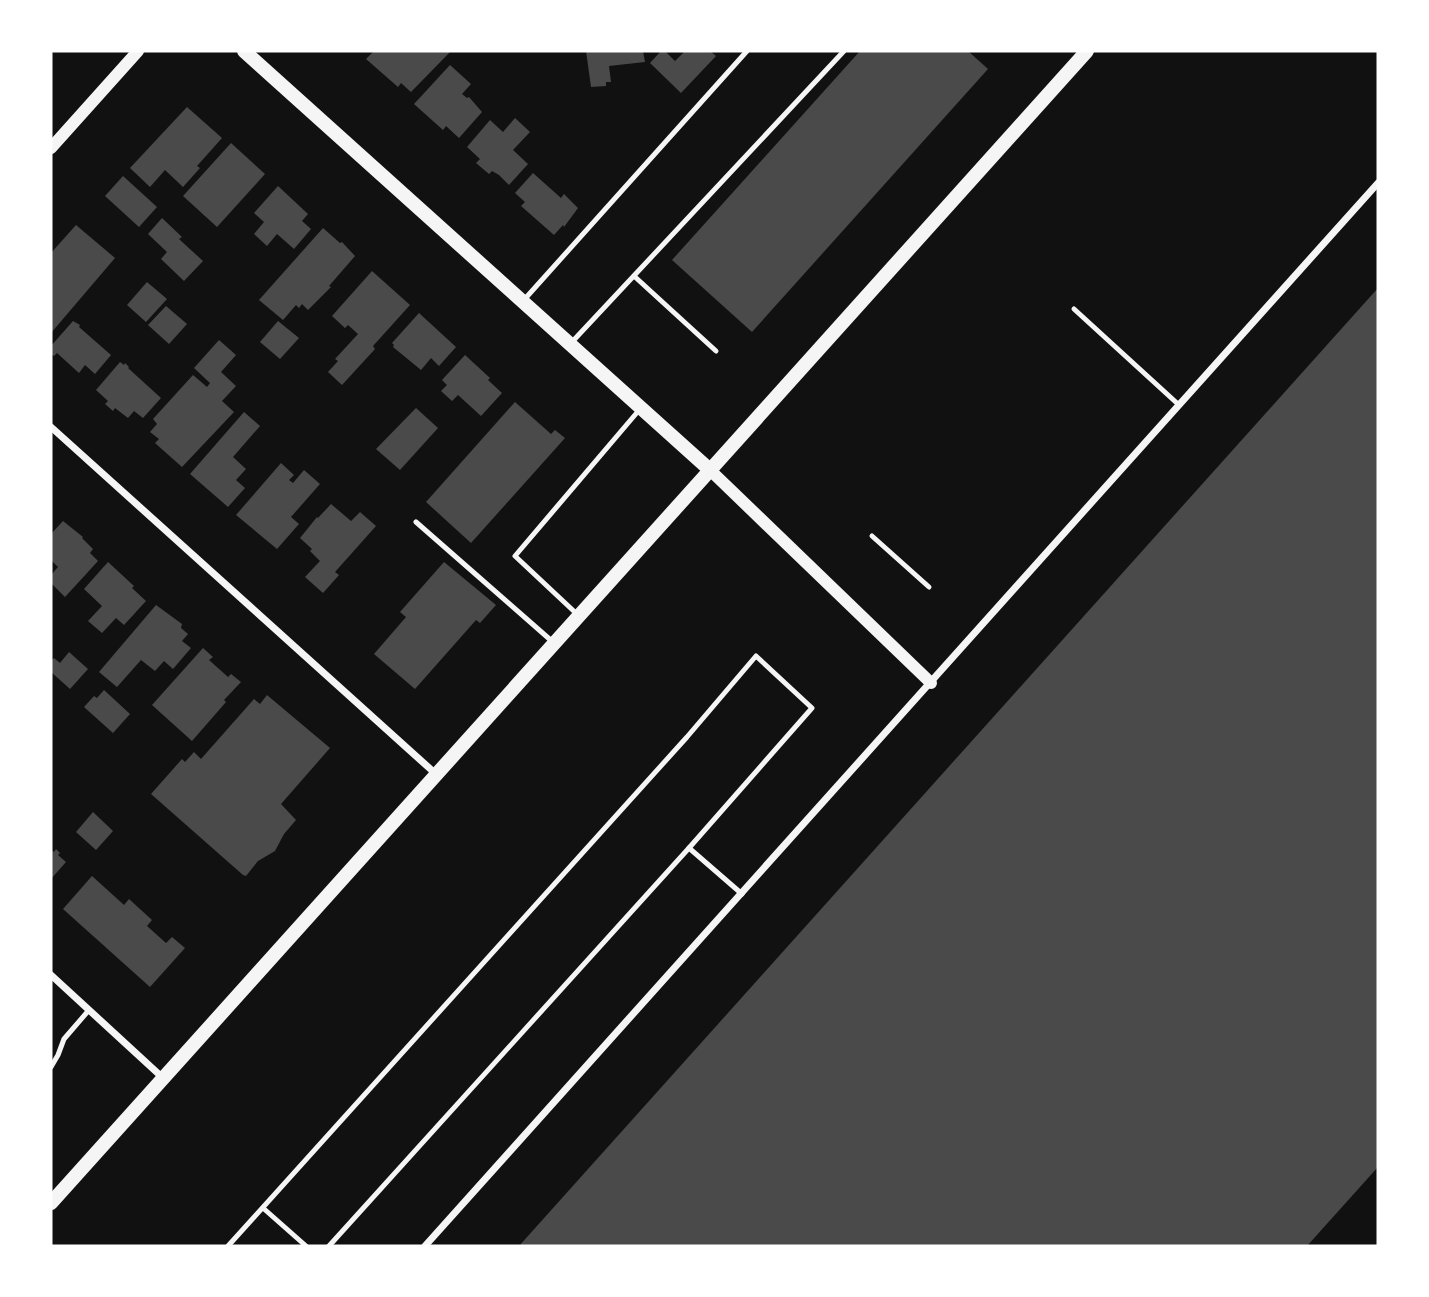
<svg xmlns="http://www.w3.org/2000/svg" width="1429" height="1297" viewBox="0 0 1429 1297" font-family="'Nunito Sans',sans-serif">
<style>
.building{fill:#4a4a4a}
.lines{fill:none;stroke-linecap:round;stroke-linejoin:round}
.service{stroke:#f5f5f5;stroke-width:5}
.minor{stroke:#f5f5f5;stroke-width:7}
.tertiary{stroke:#f5f5f5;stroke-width:12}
.secondary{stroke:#f5f5f5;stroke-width:14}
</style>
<rect width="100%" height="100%" fill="#111"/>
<g class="building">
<polygon points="374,51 451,51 411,92 401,83 398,87 366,59"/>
<polygon points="586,51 643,51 645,62 609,66 611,82 606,82 606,86 591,87"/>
<polygon points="661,51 665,51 675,61 685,51 710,51 716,56 681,93 650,63"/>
<polygon points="860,51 968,51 988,69 752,332 672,260"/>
<polygon points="450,65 471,84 462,94 467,98 469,97 482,112 459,138 446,126 443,130 414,104"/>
<polygon points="187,107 222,138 197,166 200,168 183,187 165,170 150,187 130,168"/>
<polygon points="515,118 530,132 513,150 528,164 509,185 499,175 492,171 489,174 476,163 480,159 467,147 490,120 503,132"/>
<polygon points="231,143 265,174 217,227 183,196"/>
<polygon points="533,173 561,198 564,194 578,208 564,227 563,225 554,235 521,206 525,202 515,193"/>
<polygon points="123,176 157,207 139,227 105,196"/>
<polygon points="278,186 308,214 302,221 311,229 294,249 277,234 267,246 254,234 264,222 254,213"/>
<polygon points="162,218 182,237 179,239 203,261 184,281 161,259 167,252 148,234"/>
<polygon points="76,225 115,258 51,333 51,253"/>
<polygon points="323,228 340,243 342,242 355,256 329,286 331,287 308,310 302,304 299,308 296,305 283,320 259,300"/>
<polygon points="372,271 410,305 373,346 375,349 342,385 328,372 338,361 335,359 358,334 348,325 345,328 332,316"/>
<polygon points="147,282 167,299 146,322 127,305"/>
<polygon points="1378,288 1378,1167 1307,1246 519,1246"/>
<polygon points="166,306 187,324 169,344 148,325"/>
<polygon points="419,313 456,347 439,366 431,358 421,370 393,347 394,345 392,343"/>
<polygon points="73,321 80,325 79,327 111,355 95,374 85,365 79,373 57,353 54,356 51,354 51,346"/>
<polygon points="278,321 299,338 280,359 260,342"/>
<polygon points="219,340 236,355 221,372 236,386 222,401 234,412 182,467 155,443 159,439 150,432 157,424 153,419 193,375 207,387 210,383 194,368"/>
<polygon points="465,355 490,378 488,380 502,393 481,416 458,395 452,401 441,391 447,385 442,380"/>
<polygon points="120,362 124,365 125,363 129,367 128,368 161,398 143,418 134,411 128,418 115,408 113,411 105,404 108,401 96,390"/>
<polygon points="515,402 551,434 555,430 565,438 471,543 426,502"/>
<polygon points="416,408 438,428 400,470 376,449"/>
<polygon points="244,412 260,426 233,457 246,469 236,480 245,488 228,507 190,474"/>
<polygon points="281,463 294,475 289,480 293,483 304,470 320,484 291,517 299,524 277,549 236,515"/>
<polygon points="331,504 351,521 360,512 376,526 335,572 339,575 323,593 305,577 320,561 310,551 312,549 300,538 317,517 318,518"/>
<polygon points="63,521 83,537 82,538 93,549 90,553 98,561 65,597 51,583 51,575 58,567 51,560 51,534"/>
<polygon points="108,562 134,586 132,588 146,601 124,625 116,618 102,633 88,621 102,606 84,589"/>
<polygon points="444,562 496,605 480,623 476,620 415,689 374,654 406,617 400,612"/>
<polygon points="156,605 182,624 181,628 188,634 182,641 191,648 173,669 164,661 155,671 141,660 117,687 99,672"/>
<polygon points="203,648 213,657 209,660 228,677 231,674 241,682 224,700 226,702 192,741 152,705"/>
<polygon points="69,652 88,669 70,689 51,672 51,661 54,658 60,663"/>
<polygon points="104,690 130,714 113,733 84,707 94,696 97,698"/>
<polygon points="267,695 330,748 281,804 296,820 284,834 275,851 258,861 246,876 243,875 151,794 182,759 185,762 194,752 201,759 254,699 260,704"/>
<polygon points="93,812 113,831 96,850 76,832"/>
<polygon points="51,849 54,852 56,849 60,853 58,855 66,862 51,879"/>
<polygon points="92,876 124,905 129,899 152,920 147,926 166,943 172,937 185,948 150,987 63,909"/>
</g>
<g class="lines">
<g class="service">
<polyline points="634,276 716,351"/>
<polyline points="523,301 747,51"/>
<polyline points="1074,309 1179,405"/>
<polyline points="572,342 844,51"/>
<polyline points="416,522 554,643"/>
<polyline points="872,536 929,587"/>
<polyline points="579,616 515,556 640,409"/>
<polyline points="51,1067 58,1055 64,1039 89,1010"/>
<polyline points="263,1208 306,1246"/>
<polyline points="228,1246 687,737 756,656 812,708 689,848 742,894"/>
<polyline points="329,1246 689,848"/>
</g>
<g class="minor">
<polyline points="51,427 437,775"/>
<polyline points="51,975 163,1078"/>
<polyline points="425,1246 1378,183"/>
</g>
<g class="tertiary">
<polyline points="51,148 138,51"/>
<polyline points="710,470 931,683"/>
</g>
<g class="secondary">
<polyline points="244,51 710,470"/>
<polyline points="51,1203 1087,51"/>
</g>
</g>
<rect width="1429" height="1297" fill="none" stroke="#ffffff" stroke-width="105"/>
</svg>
